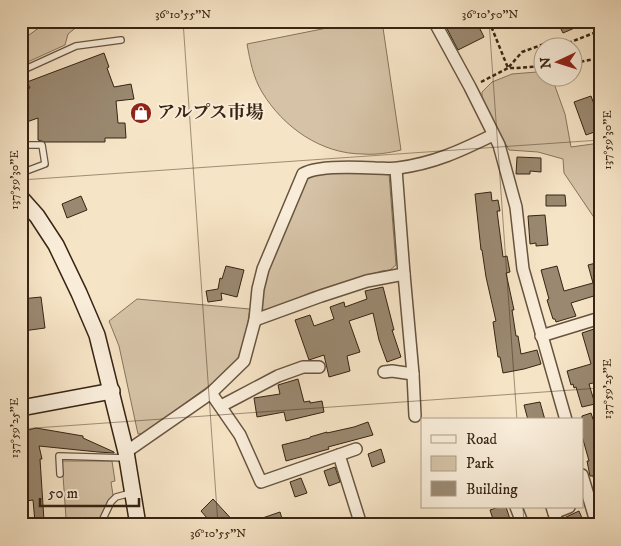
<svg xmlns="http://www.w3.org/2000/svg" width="621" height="546" viewBox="0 0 621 546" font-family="'IM FELL DW Pica','Noto Serif JP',serif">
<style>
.green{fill:#d6c3a7;stroke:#86745c}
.building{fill:#9a8870;stroke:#372412}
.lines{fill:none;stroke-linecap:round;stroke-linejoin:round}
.lane-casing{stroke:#67543f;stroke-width:8}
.street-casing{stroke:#67543f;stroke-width:14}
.secondary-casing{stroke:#372412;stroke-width:18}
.path{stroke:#372412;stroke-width:2.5;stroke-dasharray:4 2.5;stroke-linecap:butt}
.lane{stroke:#f9edda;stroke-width:5.5}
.street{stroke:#f9edda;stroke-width:11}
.secondary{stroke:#f9edda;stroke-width:15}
.ticks{fill:none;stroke:#372412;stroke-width:1;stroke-opacity:0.45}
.labels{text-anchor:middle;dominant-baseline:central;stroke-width:4;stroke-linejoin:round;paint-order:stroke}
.poi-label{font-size:18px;font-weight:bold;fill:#372412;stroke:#f9edda;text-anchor:start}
.neatline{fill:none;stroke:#372412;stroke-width:2}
.ticks-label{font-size:12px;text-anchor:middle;fill:#372412}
</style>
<rect width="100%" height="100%" fill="#f6e4c6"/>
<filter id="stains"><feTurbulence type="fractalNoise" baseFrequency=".004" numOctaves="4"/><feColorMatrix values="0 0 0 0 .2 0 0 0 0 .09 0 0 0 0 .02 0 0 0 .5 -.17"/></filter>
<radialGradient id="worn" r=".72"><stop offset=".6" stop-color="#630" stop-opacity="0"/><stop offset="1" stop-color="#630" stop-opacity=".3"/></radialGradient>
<g class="green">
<polygon points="48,21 84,21 68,34 65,45 21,65 21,41"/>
<path d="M 362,21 L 382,21 L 401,150 C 389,153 376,155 363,154 C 321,154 283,127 262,92 C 253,77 250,60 247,44 Z"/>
<polygon points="537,72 543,74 544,78 552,78 565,114 571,147 600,143 600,231 595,219 564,173 563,159 538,152 509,150 482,100 482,92 492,82 512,74"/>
<polygon points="385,171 389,174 396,265 390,270 382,271 312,292 263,312 262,305 265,280 301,188 307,179 318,174"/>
<polygon points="137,299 250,309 244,345 234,366 225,374 144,433 138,434 119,346 109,321"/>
<polygon points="62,461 112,461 115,481 111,482 113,495 97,525 74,525 73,518 66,518"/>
</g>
<g class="building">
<polygon points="443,21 476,21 484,37 458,50"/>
<polygon points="557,21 591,21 563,33"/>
<polygon points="104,53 109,67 107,68 114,87 131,84 134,99 116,101 118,123 125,123 126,138 105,138 105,142 45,142 38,140 38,118 21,124 21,91 30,88 27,82"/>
<polygon points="591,96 600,120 600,130 586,135 574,102"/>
<polygon points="517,157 541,158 541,172 530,171 530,174 516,174"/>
<polygon points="491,192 492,201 498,200 500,211 497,211 503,257 507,256 510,272 506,273 514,310 512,310 516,336 518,336 521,354 537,350 541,364 524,369 503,373 500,357 498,357 493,322 496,321 486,277 482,250 481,250 475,194"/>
<polygon points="546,195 565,195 566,206 546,206"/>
<polygon points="81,196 87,210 67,218 62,204"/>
<polygon points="545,215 548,245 536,246 536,243 530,244 528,216"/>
<polygon points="600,262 600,296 597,295 571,303 576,316 556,322 555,319 553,319 547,300 549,299 541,270 557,266 564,291 593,283 588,265"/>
<polygon points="226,266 244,270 237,297 221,293 222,300 208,302 206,291 218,289 220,278 222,279"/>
<polygon points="383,287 394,330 392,330 401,357 387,362 379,340 373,313 349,321 360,352 347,356 350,371 329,377 324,355 309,360 295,320 310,315 314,326 334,319 330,307 344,302 345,307 367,299 365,291"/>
<polygon points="41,297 45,328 23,331 21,314 21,299"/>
<polygon points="600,327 600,382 597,383 597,382 589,384 595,404 582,407 576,387 574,388 573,384 571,385 567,371 591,364 582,333"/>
<polygon points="298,379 304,402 310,401 310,403 322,401 324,412 286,421 284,412 257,417 254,398 280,394 278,385"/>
<polygon points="540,402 545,420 528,420 524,405"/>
<polygon points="591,413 600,440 600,487 596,488 593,476 590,476 587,461 589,461 582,436 582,416"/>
<polygon points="368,422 373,435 328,447 329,449 286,461 282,445 310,438 310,437 327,432 327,433 354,427"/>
<polygon points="36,428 83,436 83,438 114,452 114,453 98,452 39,446 42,459 40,459 44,521 35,522 33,500 26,501 24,478 27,478 21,453 21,432"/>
<polygon points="381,449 385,462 372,467 368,454"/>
<polygon points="335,467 340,482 329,486 324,471"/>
<polygon points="301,478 307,493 295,497 290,482"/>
<polygon points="213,499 237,525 213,525 201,511"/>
<polygon points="499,507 506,507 512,525 495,525 490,510"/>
<polygon points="579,511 585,525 565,525 564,518"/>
<polygon points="280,512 284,525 248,525 248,523"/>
</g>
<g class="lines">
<g class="lane-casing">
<g id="lane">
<polyline points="21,71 76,46 121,40"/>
<polyline points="21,145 42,145 45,164 21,173"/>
<polyline points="60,474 59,456 127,458"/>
<polyline points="100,525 111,502 116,497 131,493"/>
</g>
</g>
<g class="street-casing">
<g id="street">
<polyline points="434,21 470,87 499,145 516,207 523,269 566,420"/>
<polyline points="404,274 413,374 415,416"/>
<polyline points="255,320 321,296 367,281 404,274 396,169"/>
<polyline points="541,336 600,318"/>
<polyline points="384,372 392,371 413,374"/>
<polyline points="211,393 240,435 261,482 356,449"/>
<polyline points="221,406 278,376 303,367 319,367"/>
<path d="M 126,452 L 211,393 L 244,361 L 255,320 L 258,289 L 263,269 L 303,174 C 317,165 357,167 375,168 C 383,168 391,169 398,168 C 435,163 460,151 493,135"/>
<polyline points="339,455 361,525"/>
<polyline points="582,475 597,525"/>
<polyline points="516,507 523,525"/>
<polyline points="552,507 558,525"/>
<polyline points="554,513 569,507"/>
</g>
</g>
<g class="secondary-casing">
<g id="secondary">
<polyline points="21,198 37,216 56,245 79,293 97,335 126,452 138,525"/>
<polyline points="21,408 112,391"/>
</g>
</g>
<g class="path">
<polyline points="489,21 508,68 522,52 547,43 568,43 568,48"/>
<polyline points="568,43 599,31 598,21"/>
<polyline points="574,63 600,58"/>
<polyline points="481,82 508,68 516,68 544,66"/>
</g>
<use href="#lane" class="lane"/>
<use href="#street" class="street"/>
<use href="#secondary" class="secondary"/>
</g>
<path class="ticks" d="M 183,21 L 218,525M 489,21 L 517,420M 21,180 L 600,140M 21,429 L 600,388M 523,507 L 524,525"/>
<defs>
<g id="shop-disc" transform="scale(1.125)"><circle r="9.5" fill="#8f2418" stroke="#f9edda"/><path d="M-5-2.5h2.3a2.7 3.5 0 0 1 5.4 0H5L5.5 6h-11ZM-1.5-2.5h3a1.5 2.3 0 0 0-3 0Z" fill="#fff"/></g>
</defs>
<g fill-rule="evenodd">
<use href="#shop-disc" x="141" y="113"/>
</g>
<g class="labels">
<g class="poi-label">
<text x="157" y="113">アルプス市場</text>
</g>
</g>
<rect width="621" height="546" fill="none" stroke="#f6e4c6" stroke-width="55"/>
<rect x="421" y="418" width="162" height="90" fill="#f9edda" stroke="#ab9d8a"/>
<rect x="431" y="435" width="25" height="8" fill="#f9edda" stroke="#ab9d8a"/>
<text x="466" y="444" font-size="15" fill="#372412">Road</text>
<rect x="431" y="456" width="25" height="15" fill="#d6c3a7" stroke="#ab9d8a"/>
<text x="466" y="468" font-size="15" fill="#372412">Park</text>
<rect x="431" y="481" width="25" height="15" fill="#9a8870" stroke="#ab9d8a"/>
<text x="466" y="494" font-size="15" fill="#372412">Building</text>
<g transform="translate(558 62) rotate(266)"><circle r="24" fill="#f9edda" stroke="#ab9d8a"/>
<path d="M0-4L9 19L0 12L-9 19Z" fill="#8f2418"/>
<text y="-8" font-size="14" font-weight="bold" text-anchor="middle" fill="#372412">N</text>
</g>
<path d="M40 498v8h99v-8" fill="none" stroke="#372412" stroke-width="2.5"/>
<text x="48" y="498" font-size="15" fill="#372412" stroke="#f9edda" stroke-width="4" paint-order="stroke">50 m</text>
<rect x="28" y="28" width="566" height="490" class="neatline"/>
<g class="ticks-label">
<text x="183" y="18">36°10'55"N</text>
<text x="490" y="18">36°10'50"N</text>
<text transform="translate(607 140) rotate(-90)" y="4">137°59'30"E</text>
<text transform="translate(14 180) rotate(-90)" y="4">137°59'30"E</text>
<text transform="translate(607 389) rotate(-90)" y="4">137°59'25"E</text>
<text transform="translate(14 428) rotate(-90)" y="4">137°59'25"E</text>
<text x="218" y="537">36°10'55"N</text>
</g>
<rect width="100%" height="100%" filter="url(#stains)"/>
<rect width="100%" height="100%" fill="url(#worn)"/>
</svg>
